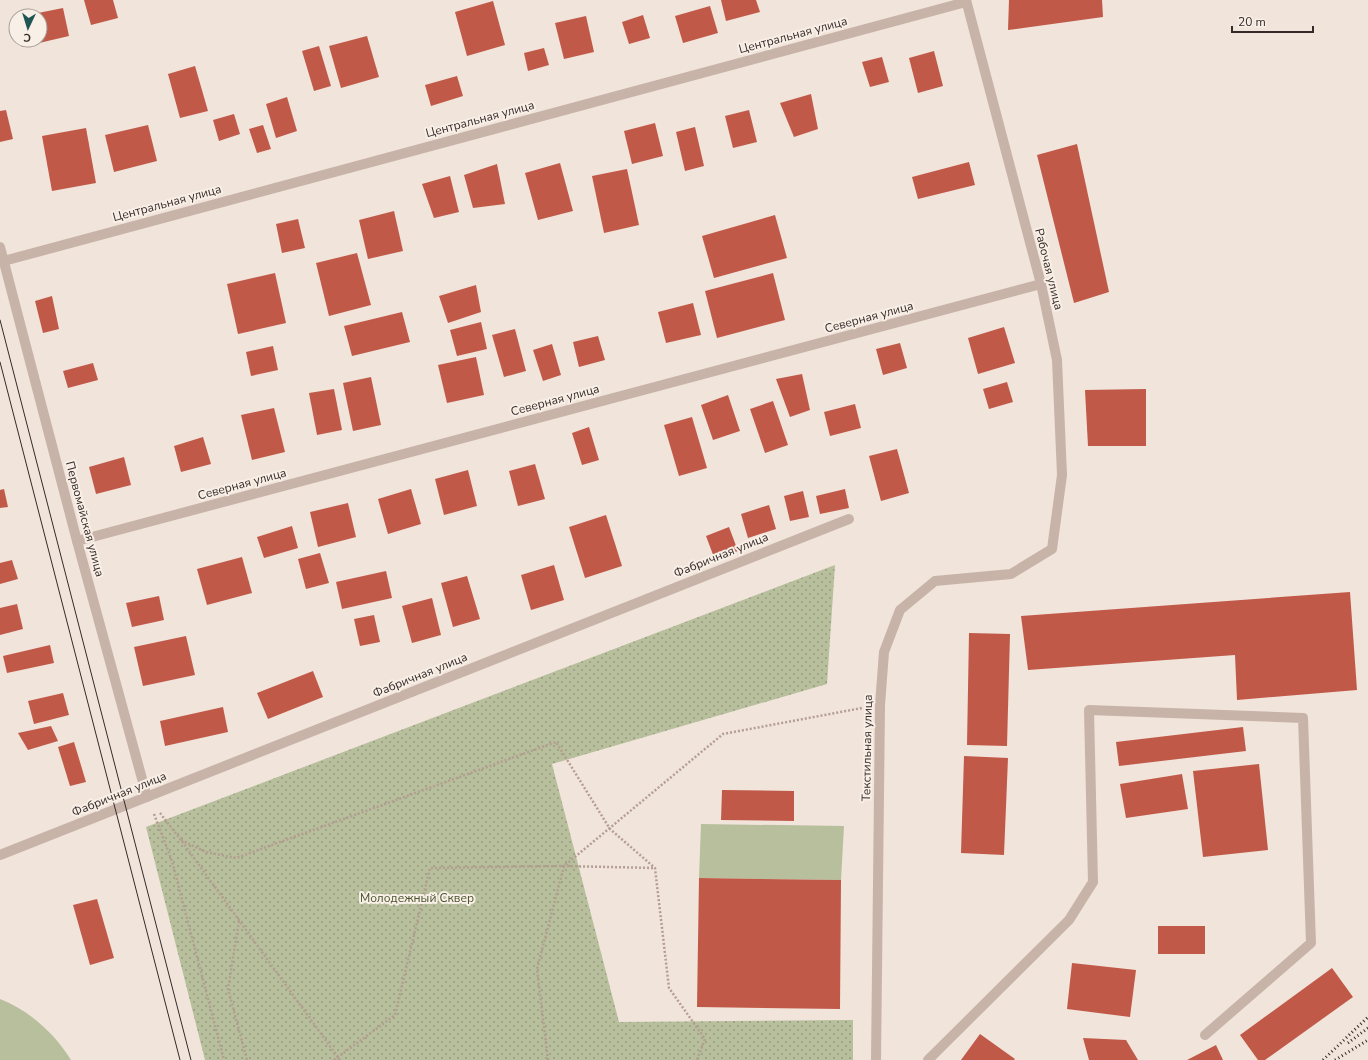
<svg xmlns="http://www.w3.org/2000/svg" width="1368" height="1060" viewBox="0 0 1368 1060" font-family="'Nunito Sans',sans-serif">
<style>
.park{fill:url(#park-dots)}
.pitch{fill:#b7bf9c}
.building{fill:#c15949}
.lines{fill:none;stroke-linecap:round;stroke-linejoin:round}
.path{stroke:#b49d92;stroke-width:2.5;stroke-dasharray:2 2;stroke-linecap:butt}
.lane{stroke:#c8b3a8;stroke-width:10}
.street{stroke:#c8b3a8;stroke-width:10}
.tram{stroke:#352a28;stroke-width:1}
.rail{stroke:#352a28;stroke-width:3;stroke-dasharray:1 3;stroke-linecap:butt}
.labels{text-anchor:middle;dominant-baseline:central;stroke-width:4;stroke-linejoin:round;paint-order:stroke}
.street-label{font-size:12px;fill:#352a28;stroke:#f8efe7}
.park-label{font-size:12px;fill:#49522c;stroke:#f8efe7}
</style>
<defs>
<pattern id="park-dots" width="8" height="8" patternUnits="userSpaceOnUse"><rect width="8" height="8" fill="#b7bf9c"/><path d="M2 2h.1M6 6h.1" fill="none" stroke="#969b7f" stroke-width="1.8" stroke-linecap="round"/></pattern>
</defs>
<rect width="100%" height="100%" fill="#f1e4db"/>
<polygon class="park" points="835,565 827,684 552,764 619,1022 853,1020 853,1060 205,1060 146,827"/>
<g class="pitch">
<polygon points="701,824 844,826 841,880 699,878"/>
<path d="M 0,999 C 29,1010 55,1034 71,1060 L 0,1060 Z"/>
</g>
<g class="building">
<polygon points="84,0 113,0 118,18 91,25"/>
<polygon points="721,0 756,0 760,12 726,21"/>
<polygon points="1009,0 1102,0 1103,17 1008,30"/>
<polygon points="493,1 505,45 467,56 455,12"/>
<polygon points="710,6 718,33 683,43 675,16"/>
<polygon points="63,8 69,36 22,47 20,40 40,40 40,16 28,15"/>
<polygon points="643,15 650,38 629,44 622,22"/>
<polygon points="586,16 594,52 564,59 555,23"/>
<polygon points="367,36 379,77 341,88 329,46"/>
<polygon points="319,46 331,86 314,91 302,51"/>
<polygon points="544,48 549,65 528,71 524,53"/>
<polygon points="934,51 943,86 918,93 909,58"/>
<polygon points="882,57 889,82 870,87 862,62"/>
<polygon points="195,66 208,111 180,118 168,74"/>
<polygon points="457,76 463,96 431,106 425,85"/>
<polygon points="811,94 818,129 794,137 780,103"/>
<polygon points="287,97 297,131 276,138 266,104"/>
<polygon points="6,110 13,139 0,142 0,111"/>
<polygon points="749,110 757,142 733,148 725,116"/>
<polygon points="234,114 240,134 219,141 213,120"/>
<polygon points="655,123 663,156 632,164 624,131"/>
<polygon points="148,125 157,161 114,172 105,135"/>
<polygon points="263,125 271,149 257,153 249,129"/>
<polygon points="695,127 704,166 685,171 676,132"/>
<polygon points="86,128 96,183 52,191 42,136"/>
<polygon points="1077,144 1109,292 1074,303 1037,155"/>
<polygon points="969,162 975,185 918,199 912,177"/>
<polygon points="560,163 573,211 538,220 525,173"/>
<polygon points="497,164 505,204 473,208 464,175"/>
<polygon points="627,169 639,225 604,233 592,176"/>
<polygon points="450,176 459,212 434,218 422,184"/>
<polygon points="394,211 403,251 368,259 359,220"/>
<polygon points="775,215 787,258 714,278 702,236"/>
<polygon points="298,219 305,248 282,253 276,224"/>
<polygon points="357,253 371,305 329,316 316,263"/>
<polygon points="275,273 286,323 238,334 227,284"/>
<polygon points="773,273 785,320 717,338 705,291"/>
<polygon points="476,285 481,312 448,323 439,296"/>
<polygon points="52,296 59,329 43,333 35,301"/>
<polygon points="693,303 701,335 666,343 658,312"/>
<polygon points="402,312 410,342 352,356 344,326"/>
<polygon points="481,322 487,349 457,356 450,330"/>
<polygon points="1004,327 1015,363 978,374 968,338"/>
<polygon points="515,329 526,371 504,377 492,335"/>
<polygon points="598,336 605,360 579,367 573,342"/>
<polygon points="900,343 907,368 883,375 876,349"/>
<polygon points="552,344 561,375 543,381 533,350"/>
<polygon points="273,346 278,370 251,376 246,352"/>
<polygon points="476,357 484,395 447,403 438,365"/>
<polygon points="93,363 98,380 68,388 63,371"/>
<polygon points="802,374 810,410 790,417 776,379"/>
<polygon points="371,377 381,425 353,431 343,383"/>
<polygon points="1007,382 1013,402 989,409 983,389"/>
<polygon points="334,389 342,430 317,435 309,393"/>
<polygon points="1146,389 1146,446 1088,446 1085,390"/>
<polygon points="728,395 740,431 713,440 701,405"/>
<polygon points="773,401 788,445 765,453 750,409"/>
<polygon points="855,404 861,428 830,436 824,412"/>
<polygon points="274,408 285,452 252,460 241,415"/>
<polygon points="692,417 707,468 679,476 664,425"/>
<polygon points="589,427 599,460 582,465 572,433"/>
<polygon points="203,437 211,464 181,472 174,446"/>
<polygon points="897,449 909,493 881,501 869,456"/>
<polygon points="124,457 131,485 96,494 89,467"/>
<polygon points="535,464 545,499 518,506 509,471"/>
<polygon points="468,470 477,506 444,515 435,479"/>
<polygon points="4,489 8,507 0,508 0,490"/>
<polygon points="411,489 421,524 388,534 378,499"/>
<polygon points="845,489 849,508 820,514 816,496"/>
<polygon points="803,491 809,517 790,521 784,496"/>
<polygon points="348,503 356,537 318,547 310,512"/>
<polygon points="769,505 776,529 748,538 741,514"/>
<polygon points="606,515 622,566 585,578 569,527"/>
<polygon points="292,526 298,548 264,558 257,537"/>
<polygon points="729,527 738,551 715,560 706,536"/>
<polygon points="320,553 329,583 306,589 298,559"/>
<polygon points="242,557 252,593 207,605 197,569"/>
<polygon points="12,560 18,579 0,584 0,563"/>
<polygon points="554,565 564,600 531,610 521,575"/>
<polygon points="386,571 392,598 342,609 336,582"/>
<polygon points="467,576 480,619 453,627 441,583"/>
<polygon points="1350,592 1357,690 1237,700 1235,655 1028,670 1021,616"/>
<polygon points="159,596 164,620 132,627 126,603"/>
<polygon points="432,598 441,635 412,643 402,606"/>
<polygon points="17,604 23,629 0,635 0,608"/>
<polygon points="374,615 380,642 360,646 354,619"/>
<polygon points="969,633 1010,634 1007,746 967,745"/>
<polygon points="186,636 195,675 143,686 134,647"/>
<polygon points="50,645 54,663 7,673 3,656"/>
<polygon points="313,671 323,697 268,719 257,693"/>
<polygon points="63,693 69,715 34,724 28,701"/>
<polygon points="223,707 228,732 165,746 160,721"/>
<polygon points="51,726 58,741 28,750 18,733"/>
<polygon points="1243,727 1246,751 1119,766 1116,742"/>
<polygon points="74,742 86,782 70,786 58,747"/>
<polygon points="964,756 1008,758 1004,855 961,853"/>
<polygon points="1259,764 1268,850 1203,857 1193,771"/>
<polygon points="1182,774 1188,809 1126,818 1120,784"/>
<polygon points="722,790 794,791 794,821 721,820"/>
<polygon points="699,878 841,880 840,1009 697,1007"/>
<polygon points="97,899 114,958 90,965 73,905"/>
<rect x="1158" y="926" width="47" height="28"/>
<polygon points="1072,963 1136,970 1130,1017 1067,1009"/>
<polygon points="1332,968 1353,997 1265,1060 1258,1060 1240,1035"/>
<polygon points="980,1034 1015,1059 1014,1060 961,1060"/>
<polygon points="1083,1038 1126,1040 1138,1060 1089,1060"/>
<polygon points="1216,1045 1223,1060 1187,1060"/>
</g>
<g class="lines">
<g class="path">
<polyline points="160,813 181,840 340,1060"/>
<polyline points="154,814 172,861 224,1060"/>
<polyline points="181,840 206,852 236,858 556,742 610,829 655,868 669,988 705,1039 697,1060"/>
<polyline points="239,921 228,989 247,1060"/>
<polyline points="334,1060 395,1015 430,868 564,866 654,868"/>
<polyline points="548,1060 537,969 564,866 723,734 862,708"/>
</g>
<polyline class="lane" points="928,1060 1069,920 1093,882 1089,710 1303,718 1311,943 1205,1035"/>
<g class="street">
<polyline points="0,247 77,541 147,797"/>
<polyline points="0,262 966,2"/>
<polyline points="77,541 1041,284"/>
<polyline points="0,855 849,519"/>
<polyline points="876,1060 880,705 884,652 900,610 935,581 1011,574 1052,549 1062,475 1057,360 1041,284 966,0"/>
</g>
<g class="tram">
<polyline points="0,320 191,1060"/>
<polyline points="0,362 180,1060"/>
</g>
<g class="rail">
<polyline points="1348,1043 1368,1028"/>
<polyline points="1323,1060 1368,1017"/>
<polyline points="1335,1060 1368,1040"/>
</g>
</g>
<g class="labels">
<g class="street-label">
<text transform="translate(793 35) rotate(-15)">Центральная улица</text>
<text transform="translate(480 119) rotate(-15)">Центральная улица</text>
<text transform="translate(167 203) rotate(-15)">Центральная улица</text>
<text transform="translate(1049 269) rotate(76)">Рабочая улица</text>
<text transform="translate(869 317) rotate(-15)">Северная улица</text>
<text transform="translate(555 400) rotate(-15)">Северная улица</text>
<text transform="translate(242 484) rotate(-15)">Северная улица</text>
<text transform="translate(85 519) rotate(75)">Первомайская улица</text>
<text transform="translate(721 555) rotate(-22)">Фабричная улица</text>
<text transform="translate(420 675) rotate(-22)">Фабричная улица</text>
<text transform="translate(867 748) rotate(-89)">Текстильная улица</text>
<text transform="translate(119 794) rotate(-22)">Фабричная улица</text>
</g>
<g class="park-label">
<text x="417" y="898">Молодежный Сквер</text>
</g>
</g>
<g transform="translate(28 28) rotate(184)"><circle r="19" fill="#f8efe7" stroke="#aaa09b"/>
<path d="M0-3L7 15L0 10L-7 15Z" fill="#1f5552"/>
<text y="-6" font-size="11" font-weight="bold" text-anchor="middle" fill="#352a28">С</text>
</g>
<path d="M1232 26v6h81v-6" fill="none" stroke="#352a28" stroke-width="2"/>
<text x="1238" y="26" font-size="12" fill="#352a28" stroke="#f8efe7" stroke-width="3" paint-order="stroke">20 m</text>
</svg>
